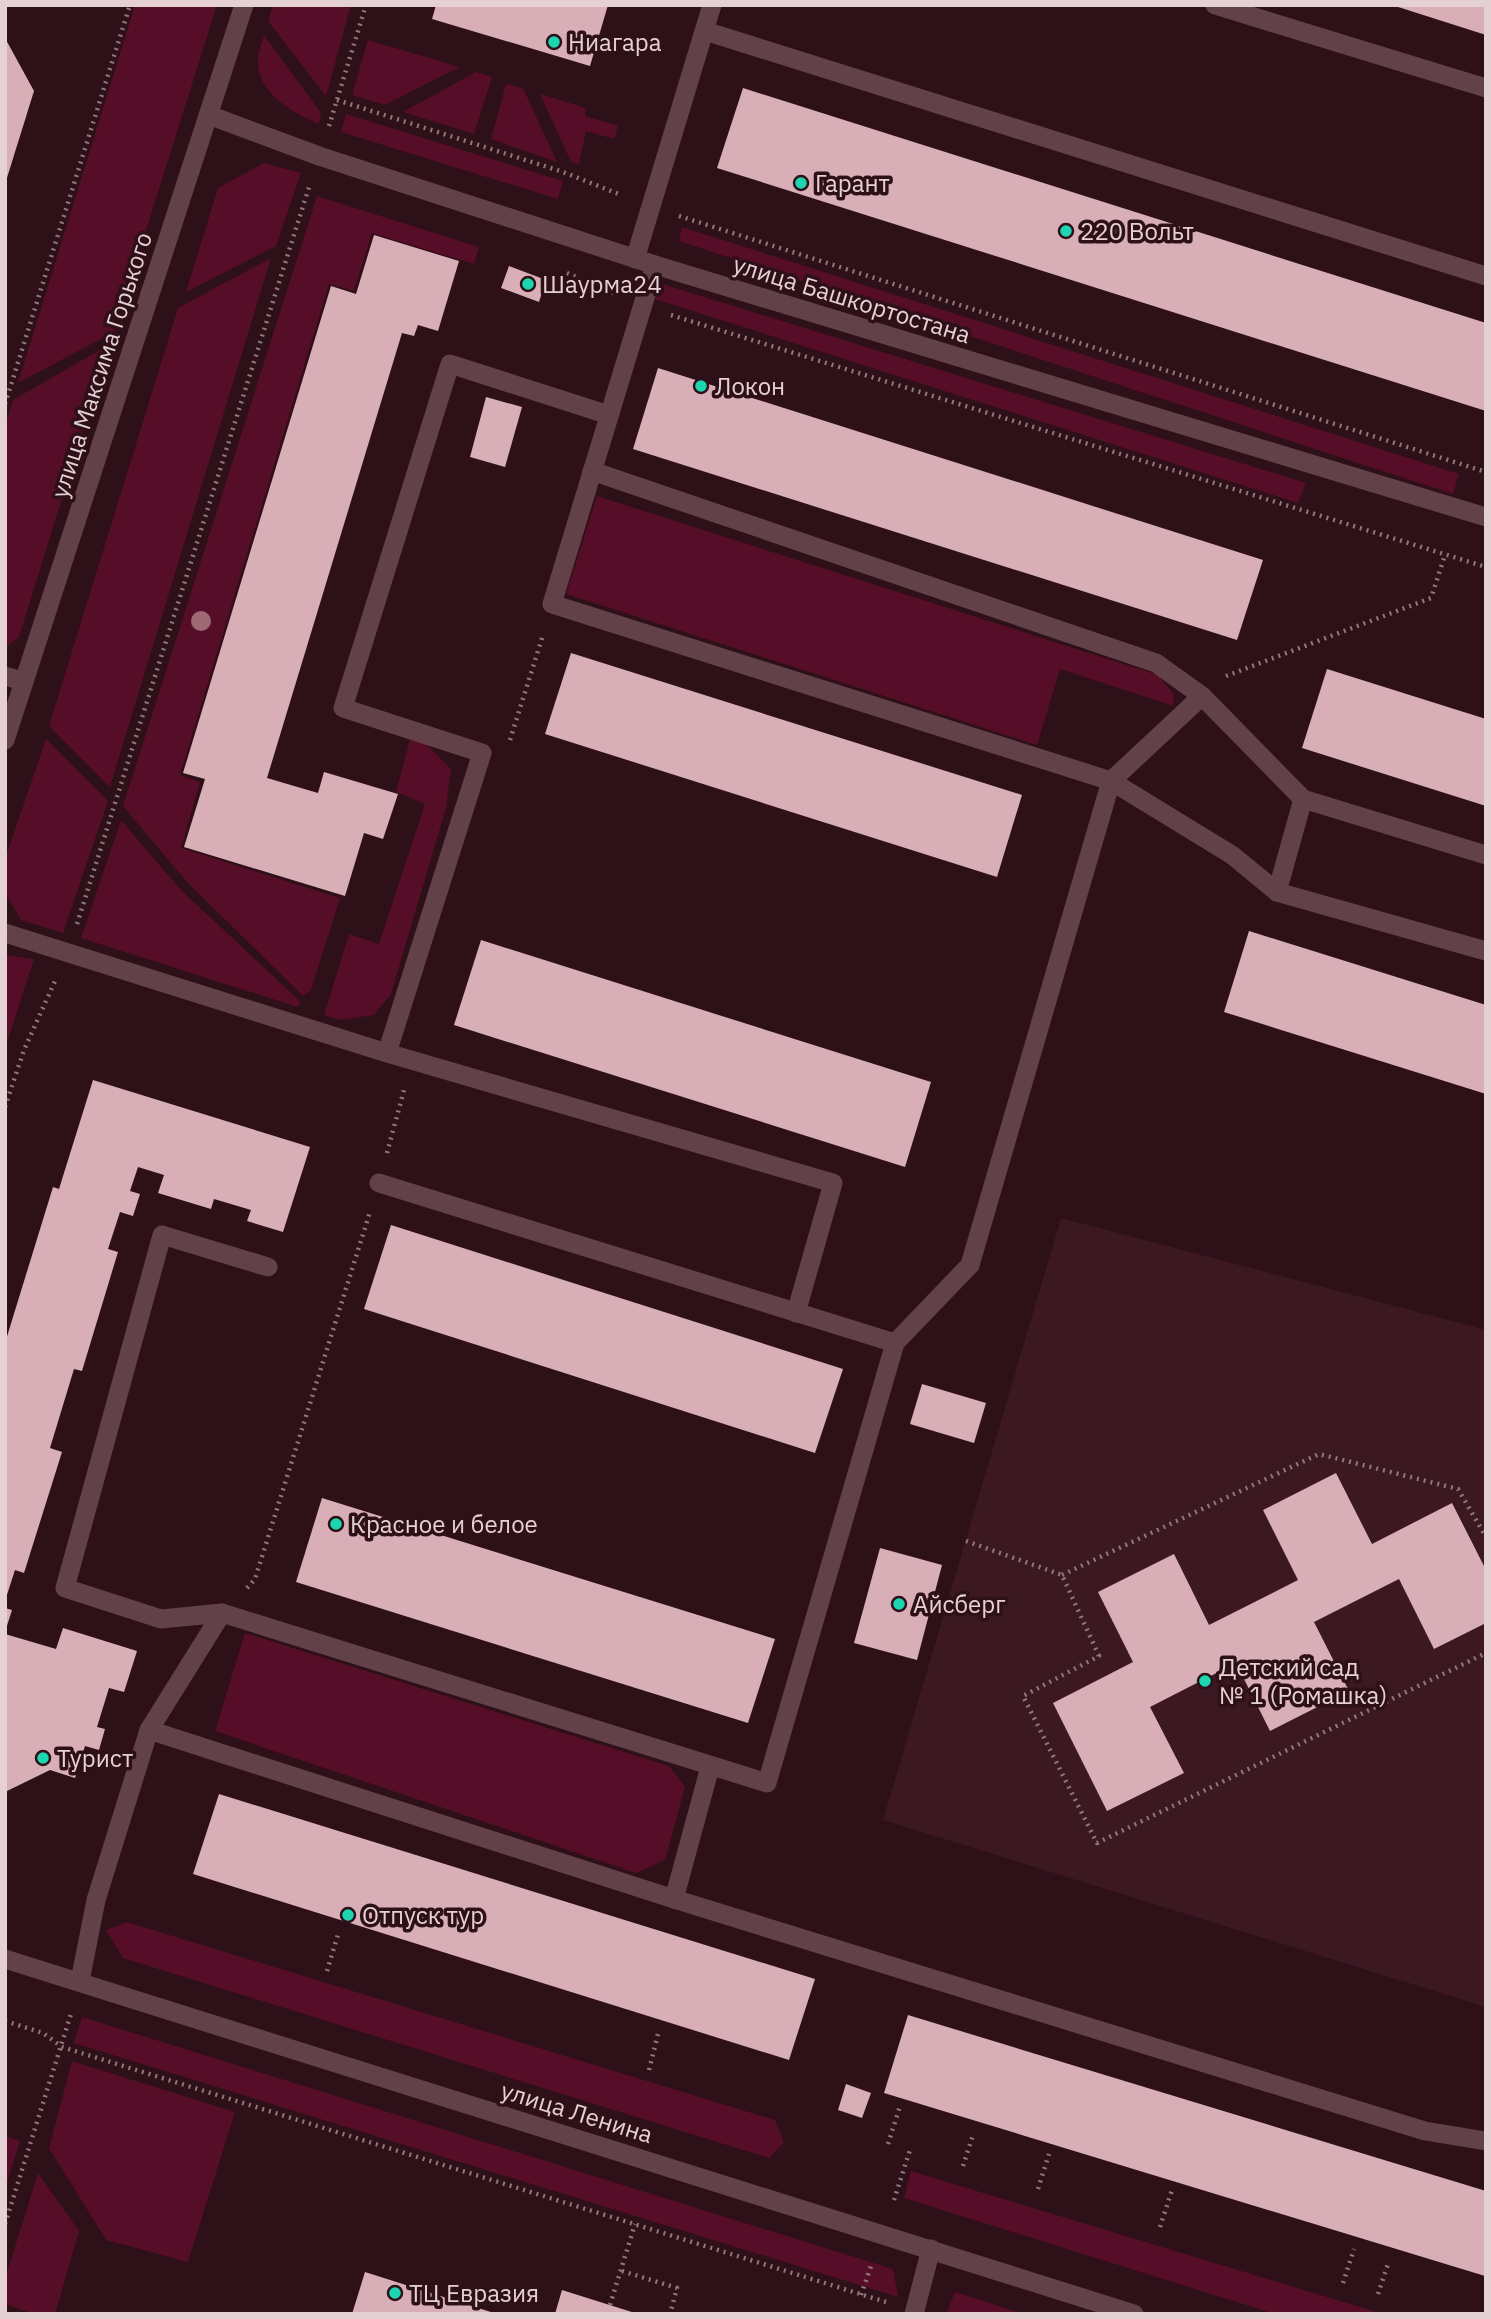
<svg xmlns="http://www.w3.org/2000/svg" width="1491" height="2319" viewBox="0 0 1491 2319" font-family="'IBM Plex Sans',sans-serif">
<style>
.built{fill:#3c1822}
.green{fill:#560d27}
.building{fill:#d8afb6}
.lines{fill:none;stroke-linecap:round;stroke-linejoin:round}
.path{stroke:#90777c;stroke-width:4.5;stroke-dasharray:2 5;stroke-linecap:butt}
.service{stroke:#634148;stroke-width:19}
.minor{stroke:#634148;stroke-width:19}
.tertiary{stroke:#634148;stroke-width:19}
.secondary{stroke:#634148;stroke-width:19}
.tree{fill:#9e6874}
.poi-dot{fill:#1dd5b1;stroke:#2e1018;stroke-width:2.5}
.labels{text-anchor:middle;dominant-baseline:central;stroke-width:7;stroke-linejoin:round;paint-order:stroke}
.poi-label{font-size:24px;fill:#e5d0d4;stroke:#2e1018;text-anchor:start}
.street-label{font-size:24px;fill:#e5d0d4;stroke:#2e1018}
</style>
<rect width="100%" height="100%" fill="#2e1018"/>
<polygon class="built" points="1061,1218 1486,1330 1486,2007 883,1820"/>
<g class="green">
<polygon points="135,5 217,5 114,332 18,383"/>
<polygon points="273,5 351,5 326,96 268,21"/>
<path d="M 264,35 L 321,113 L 319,124 C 295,114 258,94 258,63 C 257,54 262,43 264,35 Z"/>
<polygon points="368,40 460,67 385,105 352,95"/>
<polygon points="476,72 492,77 474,134 403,112"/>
<polygon points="506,84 523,88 557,162 491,139"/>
<polygon points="540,94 586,108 585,116 618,126 614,139 586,131 579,164 571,162"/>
<polygon points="346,114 563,181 558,199 341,132"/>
<polygon points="264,163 301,173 276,246 186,292 218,188"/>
<polygon points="317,196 479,247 474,264 372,233 354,291 329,284 180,775 200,782 181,848 340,898 311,990 303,996 186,881 123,806"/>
<polygon points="682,227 1459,474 1453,494 679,241"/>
<polygon points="271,258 110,787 49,726 178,308"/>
<polygon points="659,283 1306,483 1298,503 655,299"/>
<polygon points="110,344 19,637 5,648 5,425 13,400"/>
<polygon points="597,496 1158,675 1174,695 1173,706 1060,669 1037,745 566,594"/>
<polygon points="46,739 108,801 63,933 21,920 5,893 5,859"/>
<polygon points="410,739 427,745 451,769 446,808 391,994 374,1015 340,1020 324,1015 349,934 379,944 425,804 396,792"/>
<polygon points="121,820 181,890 301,1002 298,1007 81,938"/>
<polygon points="5,955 34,959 5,1049"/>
<polygon points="245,1633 669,1766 685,1787 665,1860 636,1873 215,1731"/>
<polygon points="127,1922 775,2120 784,2142 769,2158 123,1958 106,1930"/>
<polygon points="82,2017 893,2269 898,2297 74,2043"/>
<polygon points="72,2061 235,2112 188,2262 106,2240 49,2148"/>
<polygon points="5,2136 20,2141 5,2189"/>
<polygon points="911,2171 1383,2314 1275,2314 904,2198"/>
<polygon points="38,2173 79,2231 55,2314 34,2314 5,2304 5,2279"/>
<polygon points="955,2292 1024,2314 947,2312"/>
</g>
<g class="building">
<polygon points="436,5 608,5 590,66 432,19"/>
<polygon points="1395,5 1486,5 1486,35 1395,6"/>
<polygon points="5,38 34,91 6,181 5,181"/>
<polygon points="743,88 1486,323 1486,411 717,168"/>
<polygon points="374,235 459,261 438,331 418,325 414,336 402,333 267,778 318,793 324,772 398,794 383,839 364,833 345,896 184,847 205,779 183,773 331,286 356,294"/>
<polygon points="509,266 546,280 539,302 501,288"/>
<polygon points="658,368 1263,560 1237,640 633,449"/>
<polygon points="486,397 522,407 505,467 470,457"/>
<polygon points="571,653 1022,795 997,877 545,734"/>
<polygon points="1327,669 1486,719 1486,806 1302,748"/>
<polygon points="1249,931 1486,1005 1486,1094 1224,1012"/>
<polygon points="481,940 931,1082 905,1167 454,1025"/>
<polygon points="93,1080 310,1147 283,1232 247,1221 251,1210 214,1199 211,1209 158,1193 164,1175 138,1167 130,1191 140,1194 133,1216 120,1212 108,1249 118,1252 82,1371 74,1369 50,1448 62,1452 24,1573 15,1570 5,1601 5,1343 53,1187 59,1189"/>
<polygon points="391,1225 843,1369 815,1453 364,1309"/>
<polygon points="922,1384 986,1403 974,1443 910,1424"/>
<polygon points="1336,1473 1372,1544 1452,1503 1486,1570 1486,1623 1434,1649 1399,1579 1314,1622 1349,1691 1270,1731 1236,1663 1150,1707 1184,1773 1107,1811 1053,1703 1133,1662 1098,1592 1174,1554 1209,1625 1298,1580 1263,1510"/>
<polygon points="322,1498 775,1639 748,1723 296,1582"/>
<polygon points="880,1548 942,1565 917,1660 854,1643"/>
<polygon points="5,1608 12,1610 6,1629 5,1628"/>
<polygon points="63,1628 137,1651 124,1692 109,1688 97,1727 105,1729 99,1750 85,1746 75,1778 50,1770 5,1792 5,1634 56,1649"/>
<polygon points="219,1794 815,1979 789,2060 193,1874"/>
<polygon points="908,2015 1486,2191 1485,2276 884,2093"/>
<polygon points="846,2084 871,2093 862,2118 838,2110"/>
<polygon points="365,2272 494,2313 494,2314 352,2314"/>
<polygon points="562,2290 635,2313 635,2314 555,2314"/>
</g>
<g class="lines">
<g class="path">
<polyline points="337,100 563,172 621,195"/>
<polyline points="329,126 366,5"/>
<polyline points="679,216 1486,472"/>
<polyline points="567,273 614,293"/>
<polyline points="671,315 1486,567"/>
<polyline points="5,404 130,5"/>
<polyline points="1226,676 1431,598 1445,555"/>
<polyline points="510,740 543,635"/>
<polyline points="77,924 310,184"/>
<polyline points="5,1107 24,1050 55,981"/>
<polyline points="387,1153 404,1090"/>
<polyline points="966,1541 1062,1575 1099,1656 1023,1696 1097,1843 1486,1653"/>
<polyline points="1062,1575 1319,1454 1458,1489 1486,1537"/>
<polyline points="247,1588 255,1579 370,1212"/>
<polyline points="327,1971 339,1931"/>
<polyline points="5,2021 43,2033 62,2047 886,2302"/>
<polyline points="649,2070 658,2034"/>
<polyline points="888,2144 900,2106"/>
<polyline points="963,2166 973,2135"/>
<polyline points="1038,2189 1049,2154"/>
<polyline points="894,2200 910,2150"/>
<polyline points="5,2224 71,2014"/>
<polyline points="1160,2227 1172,2190"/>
<polyline points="622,2271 677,2288 670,2314"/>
<polyline points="1343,2283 1354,2249"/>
<polyline points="1378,2294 1389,2261"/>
<polyline points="861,2295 871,2266"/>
<polyline points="610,2305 635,2224"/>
</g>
<g class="service">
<polyline points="1215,5 1486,88"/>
<polyline points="705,31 1486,276"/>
<polyline points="635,259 712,5"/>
<polyline points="655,265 552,604 1111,781 1232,855 1277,892"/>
<polyline points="592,471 1156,663 1202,696 1111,781 970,1265 895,1343"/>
<polyline points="5,676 22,681"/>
<polyline points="1202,696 1303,799 1486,855"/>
<polyline points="1303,799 1277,892 1486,951"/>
<polyline points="5,933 387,1053 833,1183 796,1313"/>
<polyline points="387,1053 482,753 343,708 450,364 609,415"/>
<polyline points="222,1613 767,1783 895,1343 379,1183"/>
<polyline points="149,1730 222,1613 161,1619 65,1588 162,1235 268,1267"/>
<polyline points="674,1899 710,1767"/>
<polyline points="80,1981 96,1900 149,1730 674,1899 1425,2131 1486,2141"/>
<polyline points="914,2314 931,2249"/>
</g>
<polyline class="minor" points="209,115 319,156 655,265 1486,517"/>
<polyline class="tertiary" points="5,1959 1134,2314"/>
<polyline class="secondary" points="5,740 244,5"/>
</g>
<circle class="tree" cx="201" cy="621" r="10"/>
<g class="poi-dot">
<circle cx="554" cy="42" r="7"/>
<circle cx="801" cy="183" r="7"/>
<circle cx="1066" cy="231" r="7"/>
<circle cx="528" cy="284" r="7"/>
<circle cx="701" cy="386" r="7"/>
<circle cx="336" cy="1524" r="7"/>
<circle cx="899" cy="1604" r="7"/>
<circle cx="1205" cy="1681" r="7"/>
<circle cx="43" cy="1758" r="7"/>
<circle cx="348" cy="1915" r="7"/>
<circle cx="395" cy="2293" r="7"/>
</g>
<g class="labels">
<g class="poi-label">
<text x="568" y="42">Ниагара</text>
<text x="815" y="183">Гарант</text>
<text x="1080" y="231">220 Вольт</text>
<text x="542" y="284">Шаурма24</text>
<text x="715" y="386">Локон</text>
<text x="350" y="1524">Красное и белое</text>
<text x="913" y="1604">Айсберг</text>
<text x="1219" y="1667">Детский сад<tspan x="1219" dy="28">№ 1 (Ромашка)</tspan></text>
<text x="57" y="1758">Турист</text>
<text x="362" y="1915">Отпуск тур</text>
<text x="409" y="2293">ТЦ Евразия</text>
</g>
<g class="street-label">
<text transform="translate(852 299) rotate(17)">улица Башкортостана</text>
<text transform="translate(101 365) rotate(-72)">улица Максима Горького</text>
<text transform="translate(577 2112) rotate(17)">улица Ленина</text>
</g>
</g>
<rect width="1491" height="2319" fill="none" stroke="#e5d0d4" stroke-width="14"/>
</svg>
